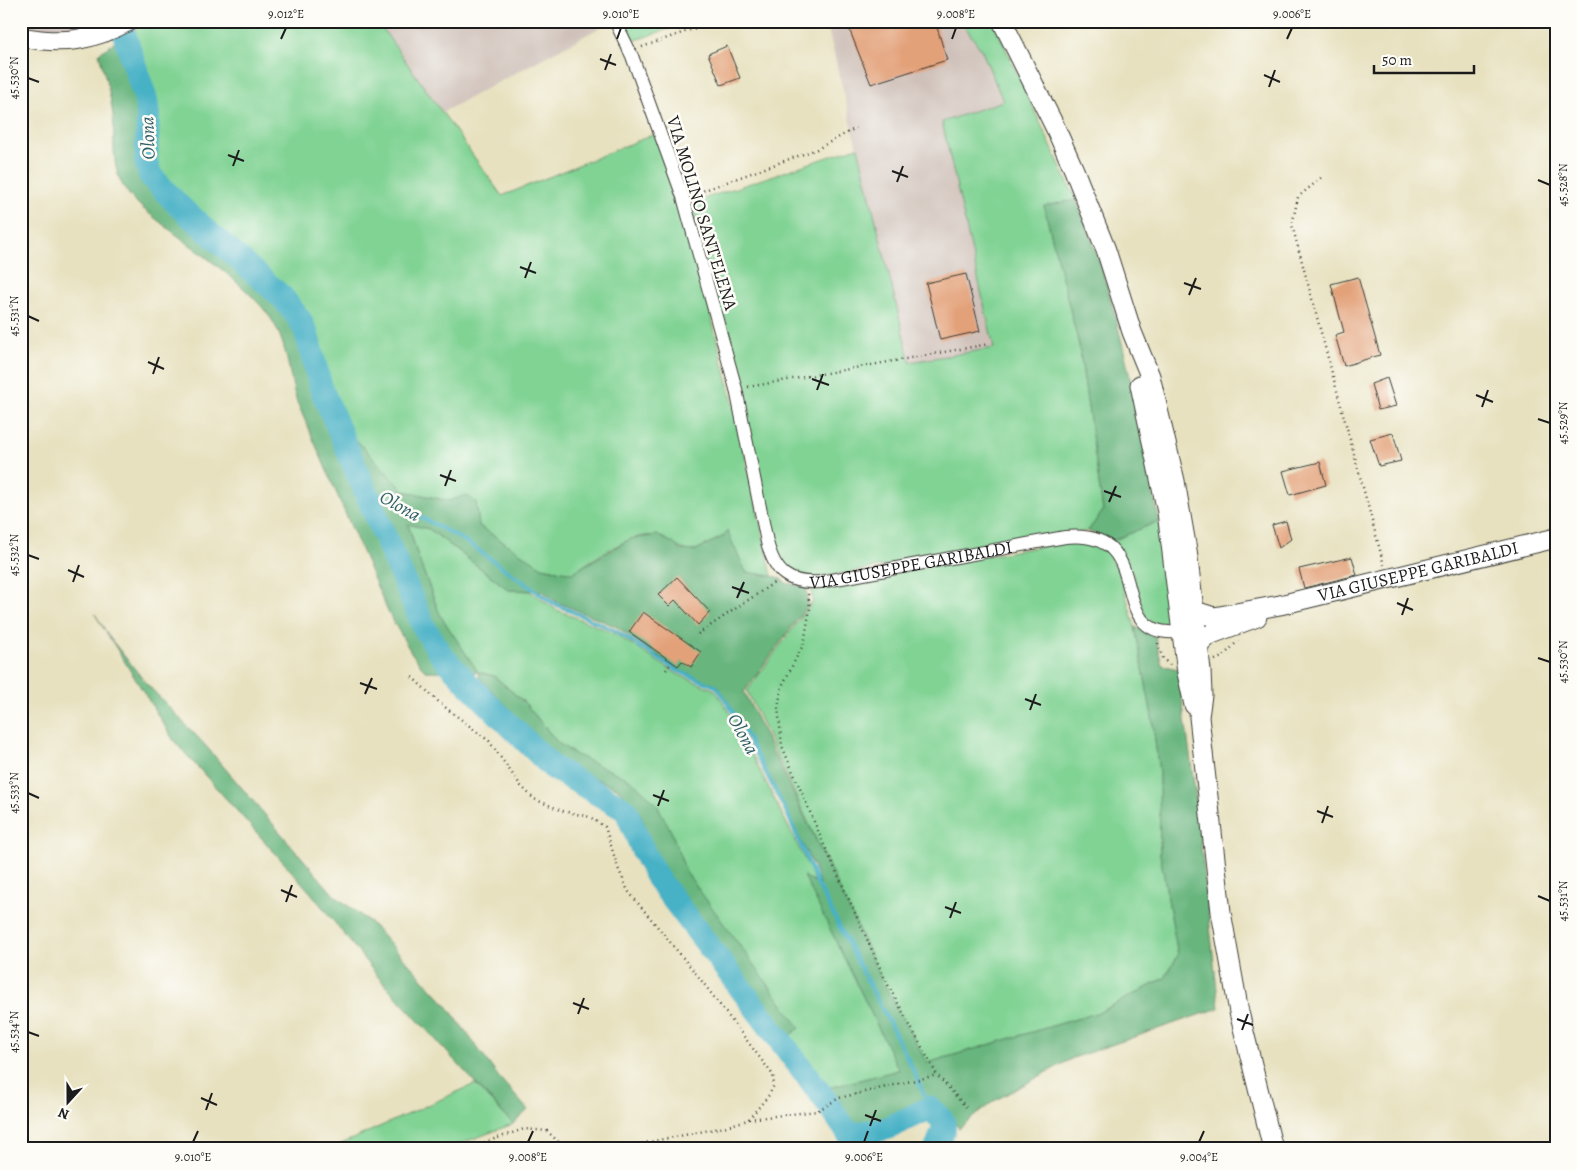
<svg xmlns="http://www.w3.org/2000/svg" width="1577" height="1170" viewBox="0 0 1577 1170" font-family="Alegreya,serif">
<style>
.industrial{fill:#cfc1ba}
.green{fill:#81d394;stroke:#4e7858}
.forest{fill:#68b57e;stroke:#42684d}
.lines{fill:none;stroke-linecap:round;stroke-linejoin:round}
.stream{stroke:#47b1c6;stroke-width:4}
.river{stroke:#47b1c6;stroke-width:24}
.building{fill:#e3a179}
.street-casing{stroke:#3a3a34;stroke-width:14}
.secondary-casing{stroke:#3a3a34;stroke-width:21}
.path{stroke:#3a3a34;stroke-width:2.5;stroke-dasharray:1 4;stroke-linecap:butt}
.street{stroke:#fff;stroke-width:12}
.secondary{stroke:#fff;stroke-width:19}
.ticks{fill:none;stroke:#1c1c1c;stroke-width:2}
.labels{text-anchor:middle;dominant-baseline:central;stroke-width:5;stroke-linejoin:round;paint-order:stroke}
.street-label{font-size:18px;fill:#1c1c1c;stroke:#fdfcf7}
.water-label{font-size:19px;font-style:italic;fill:#2f5f68;stroke:#fdfcf7}
.neatline{fill:none;stroke:#1c1c1c;stroke-width:2}
.ticks-label{font-size:12px;text-anchor:middle;fill:#1c1c1c}
</style>
<rect width="100%" height="100%" fill="#fdfcf7"/>
<filter id="ink" filterUnits="userSpaceOnUse"><feTurbulence type="fractalNoise" baseFrequency=".02" numOctaves="2"/><feDisplacementMap in="SourceGraphic" scale="10" xChannelSelector="R" yChannelSelector="G"/><feConvolveMatrix kernelMatrix="1 2 1 2 8 2 1 2 1" color-interpolation-filters="sRGB"/></filter>
<filter id="wash" filterUnits="userSpaceOnUse"><feTurbulence type="fractalNoise" baseFrequency=".0096" numOctaves="4" result="noise"/><feDisplacementMap in="SourceGraphic" scale="20" xChannelSelector="R" yChannelSelector="G"/><feGaussianBlur stdDeviation="1.12" result="paint"/><feColorMatrix in="noise" values="0 0 0 0 0 0 0 0 0 0 0 0 0 0 0 0 0 1.4 0 .05"/><feComposite in="paint" operator="in"/></filter>
<g filter="url(#wash)">
<rect width="100%" height="100%" fill="#e7e1bf"/>
<g class="industrial">
<polygon points="21,21 97,21 87,26 44,29 21,25"/>
<polygon points="377,21 609,21 610,22 443,112"/>
<polygon points="826,21 961,21 982,51 1004,101 942,122 995,348 910,363"/>
</g>
<g class="green">
<path d="M 147,21 L 377,21 L 502,196 L 657,133 L 696,257 L 734,407 L 772,576 L 745,572 L 724,536 L 694,551 C 680,552 672,541 659,537 C 635,528 592,561 572,573 L 542,567 L 479,526 L 476,502 L 449,501 L 404,491 L 341,425 L 327,385 L 314,330 L 306,315 L 289,291 L 222,234 L 159,173 L 156,164 L 156,98 L 133,32 Z"/>
<polygon points="623,21 692,21 633,41"/>
<path d="M 961,21 L 993,21 L 1076,200 L 1044,206 L 1079,345 L 1103,511 L 1088,531 L 815,578 C 788,572 787,573 774,548 L 691,203 L 858,147 L 910,362 L 994,348 L 942,122 L 1003,101 L 982,51 Z"/>
<path d="M 1159,521 L 1175,621 L 1158,624 L 1148,621 C 1142,609 1140,600 1137,587 C 1132,569 1123,555 1112,541 Z"/>
<polygon points="408,524 429,529 509,590 530,591 555,609 615,634 677,674 715,690 734,719 810,870 814,882 805,877 899,1070 828,1088 787,1037 799,1028 685,872 671,831 601,767 574,754 557,742 525,703 494,676 478,672 440,615 419,560"/>
<polygon points="1077,540 1096,545 1106,551 1119,571 1135,627 1152,716 1159,772 1160,854 1178,955 1165,978 1100,1012 927,1063 882,981 747,691 813,601 811,587"/>
<polygon points="475,1084 513,1124 446,1149 342,1149 339,1145"/>
</g>
<g class="forest">
<path d="M 121,38 C 128,60 138,82 141,105 C 146,133 133,161 149,188 L 278,299 L 300,333 L 314,386 L 326,413 L 350,433 L 404,491 L 449,501 L 466,495 L 476,502 L 479,526 L 542,567 L 572,573 L 630,539 L 657,535 L 673,543 L 681,550 L 694,551 L 724,536 L 727,531 L 746,572 L 778,577 L 786,583 L 806,587 L 808,605 L 744,692 L 845,900 L 882,981 L 927,1063 L 1100,1012 L 1165,978 L 1178,955 L 1160,854 L 1159,772 L 1152,716 L 1135,627 L 1155,636 L 1162,665 L 1178,669 L 1195,791 L 1219,1008 L 1073,1058 L 994,1101 L 959,1128 L 938,1103 L 921,1104 L 893,1120 L 852,1130 L 828,1088 L 899,1070 L 804,876 L 820,885 L 814,867 L 738,717 L 718,686 L 679,670 L 617,627 L 555,601 L 543,591 L 509,590 L 429,529 L 408,524 L 419,560 L 440,615 L 478,672 L 494,676 L 525,703 L 557,742 L 574,754 L 631,780 L 656,803 L 671,831 L 686,872 L 800,1028 L 787,1037 L 665,870 L 652,845 L 640,813 L 618,789 L 558,761 L 479,677 L 478,672 L 425,671 L 411,652 L 389,614 L 297,402 C 289,377 288,349 275,325 C 256,291 197,251 165,226 C 150,214 131,201 122,184 C 111,164 115,138 113,116 C 111,95 104,73 99,53 Z"/>
<path d="M 1076,200 C 1120,302 1137,414 1159,521 L 1112,541 L 1088,531 L 1103,511 L 1079,345 L 1044,206 Z"/>
<polygon points="95,614 109,637 147,684 205,745 334,895 371,923 445,1003 498,1076 528,1110 513,1124 379,978 311,893 174,741"/>
</g>
<g class="lines">
<polyline class="stream" points="360,484 465,541 553,603 616,631 678,671 717,687 737,718 787,813 818,885 910,1063 930,1108"/>
<g class="river">
<polyline points="120,21 146,100 148,115 146,161 150,175 179,206 283,298 300,320 306,332 321,388 424,627 442,656 469,685 552,767 626,810 643,851 657,878 823,1097 859,1149"/>
<polyline points="850,1135 888,1128 930,1108 943,1121 944,1128 936,1149"/>
</g>
</g>
<g id="blocks">
<g class="building">
<polygon points="846,21 935,21 947,60 871,84"/>
<polygon points="727,46 740,78 721,85 708,54"/>
<polygon points="966,274 980,331 940,340 926,283"/>
<polygon points="1358,277 1380,355 1344,366 1335,335 1344,332 1331,284"/>
<polygon points="1387,378 1396,406 1378,410 1371,384"/>
<polygon points="1393,433 1401,461 1379,466 1370,439"/>
<polygon points="1320,462 1326,485 1290,495 1283,471"/>
<polygon points="1286,521 1291,539 1279,548 1272,525"/>
<polygon points="1352,557 1357,575 1304,588 1299,569"/>
<polygon points="677,577 710,612 698,625 675,600 669,606 658,595"/>
<polygon points="643,612 701,652 691,667 682,661 678,666 629,632"/>
</g>
</g>
</g>
<g filter="url(#ink)">
<use href="#blocks" fill-opacity="0" stroke="#3a3a34" stroke-width="1"/>
<g class="lines">
<g class="street-casing">
<g id="street">
<path id="s1" d="M 615,21 L 632,56 L 683,197 L 736,389 L 767,542 C 775,573 788,584 820,582 L 1065,537 C 1159,528 1102,637 1176,632"/>
</g>
</g>
<g class="secondary-casing">
<g id="secondary">
<polyline points="1002,21 1055,127 1074,170 1106,250 1132,332 1150,376 1175,481 1187,550 1201,670 1202,695 1199,717 1221,912 1239,1012 1273,1149"/>
<path d="M 21,37 C 64,45 91,41 129,21"/>
<polyline points="1140,385 1167,512 1187,673 1194,705"/>
<path id="s2" d="M 1195,611 L 1214,617 L 1280,605 L 1556,538"/>
<polyline points="1199,645 1209,635 1257,617"/>
</g>
</g>
<g class="path">
<polyline points="642,47 716,21"/>
<polyline points="1321,178 1298,197 1292,225 1384,565"/>
<polyline points="694,194 817,149 856,128"/>
<polyline points="748,387 989,344"/>
<polyline points="808,594 810,608 804,643 782,686 778,707 782,746 821,838 887,983 937,1075 966,1107"/>
<polyline points="698,634 775,582"/>
<polyline points="1158,643 1163,659 1170,665"/>
<polyline points="1215,660 1222,657 1238,641"/>
<polyline points="666,670 672,662"/>
<polyline points="412,677 441,704 489,741 521,786 534,799 563,811 590,817 605,827 618,868 628,891 698,976 773,1075 774,1085 769,1095 748,1120 720,1128 613,1149"/>
<polyline points="749,1119 817,1111 839,1098 937,1075"/>
<polyline points="465,1149 524,1129 547,1131 566,1149"/>
</g>
<use href="#street" class="street"/>
<use href="#secondary" class="secondary"/>
</g>
</g>
<path class="ticks" d="M 281,39 L 286,28M 617,39 L 621,28M 952,39 L 956,28M 1287,39 L 1292,28M 600,59 L 616,65M 605,70 L 611,54M 1264,75 L 1280,82M 28,78 L 39,82M 1269,87 L 1275,70M 228,155 L 244,161M 233,166 L 239,150M 892,171 L 908,177M 1538,180 L 1550,185M 897,182 L 903,166M 520,267 L 536,273M 525,278 L 531,262M 1184,283 L 1201,289M 1189,295 L 1196,278M 28,316 L 39,321M 148,362 L 164,369M 153,374 L 159,357M 812,379 L 829,385M 817,390 L 823,374M 1476,395 L 1493,402M 1482,407 L 1488,390M 1538,419 L 1550,423M 440,475 L 456,481M 445,486 L 451,470M 1104,491 L 1121,497M 1109,502 L 1116,486M 28,555 L 39,559M 68,570 L 84,577M 73,582 L 79,565M 732,587 L 749,593M 737,598 L 744,582M 1397,603 L 1413,610M 1402,615 L 1408,598M 1538,658 L 1550,662M 360,683 L 377,689M 365,694 L 372,678M 1025,699 L 1041,705M 1030,710 L 1036,694M 28,793 L 39,798M 653,795 L 669,801M 658,806 L 664,790M 1317,811 L 1333,817M 1322,823 L 1328,806M 281,890 L 297,897M 1538,896 L 1550,901M 286,902 L 292,885M 945,907 L 961,913M 950,918 L 956,902M 573,1003 L 589,1009M 578,1014 L 584,998M 1237,1019 L 1253,1025M 1242,1030 L 1248,1014M 28,1032 L 39,1036M 201,1098 L 217,1105M 206,1110 L 212,1093M 865,1115 L 881,1121M 870,1126 L 876,1110M 193,1142 L 198,1131M 528,1142 L 533,1131M 864,1142 L 868,1131M 1199,1142 L 1204,1131"/>
<g class="labels">
<g class="street-label">
<text transform="translate(702 213) rotate(73)">VIA MOLINO SANT'ELENA</text>
<text stroke="none"><textPath href="#s1" startOffset="711">VIA GIUSEPPE GARIBALDI</textPath></text>
<text stroke="none"><textPath href="#s2" startOffset="229">VIA GIUSEPPE GARIBALDI</textPath></text>
</g>
<g class="water-label">
<text transform="translate(148 138) rotate(-92)">Olona</text>
<text transform="translate(400 506) rotate(29)">Olona</text>
<text transform="translate(743 734) rotate(61)">Olona</text>
</g>
</g>
<rect width="1577" height="1170" fill="none" stroke="#fdfcf7" stroke-width="55"/>
<g transform="translate(68 1102) rotate(201)" stroke="#fdfcf7" stroke-width="4" paint-order="stroke">
<path d="M0-4L9 19L0 12L-9 19Z" fill="#1c1c1c"/>
<text y="-8" font-size="14" font-weight="bold" text-anchor="middle" fill="#1c1c1c">N</text>
</g>
<path d="M1374 65v8h100v-8" fill="none" stroke="#1c1c1c" stroke-width="2.5"/>
<text x="1382" y="65" font-size="15" fill="#1c1c1c" stroke="#fdfcf7" stroke-width="4" paint-order="stroke">50 m</text>
<rect x="28" y="28" width="1522" height="1114" class="neatline"/>
<g class="ticks-label">
<text x="286" y="18">9.012°E</text>
<text x="621" y="18">9.010°E</text>
<text x="956" y="18">9.008°E</text>
<text x="1292" y="18">9.006°E</text>
<text transform="translate(14 78) rotate(-90)" y="4">45.530°N</text>
<text transform="translate(1563 185) rotate(-90)" y="4">45.528°N</text>
<text transform="translate(14 316) rotate(-90)" y="4">45.531°N</text>
<text transform="translate(1563 423) rotate(-90)" y="4">45.529°N</text>
<text transform="translate(14 555) rotate(-90)" y="4">45.532°N</text>
<text transform="translate(1563 662) rotate(-90)" y="4">45.530°N</text>
<text transform="translate(14 793) rotate(-90)" y="4">45.533°N</text>
<text transform="translate(1563 901) rotate(-90)" y="4">45.531°N</text>
<text transform="translate(14 1032) rotate(-90)" y="4">45.534°N</text>
<text x="193" y="1161">9.010°E</text>
<text x="528" y="1161">9.008°E</text>
<text x="864" y="1161">9.006°E</text>
<text x="1199" y="1161">9.004°E</text>
</g>
</svg>
